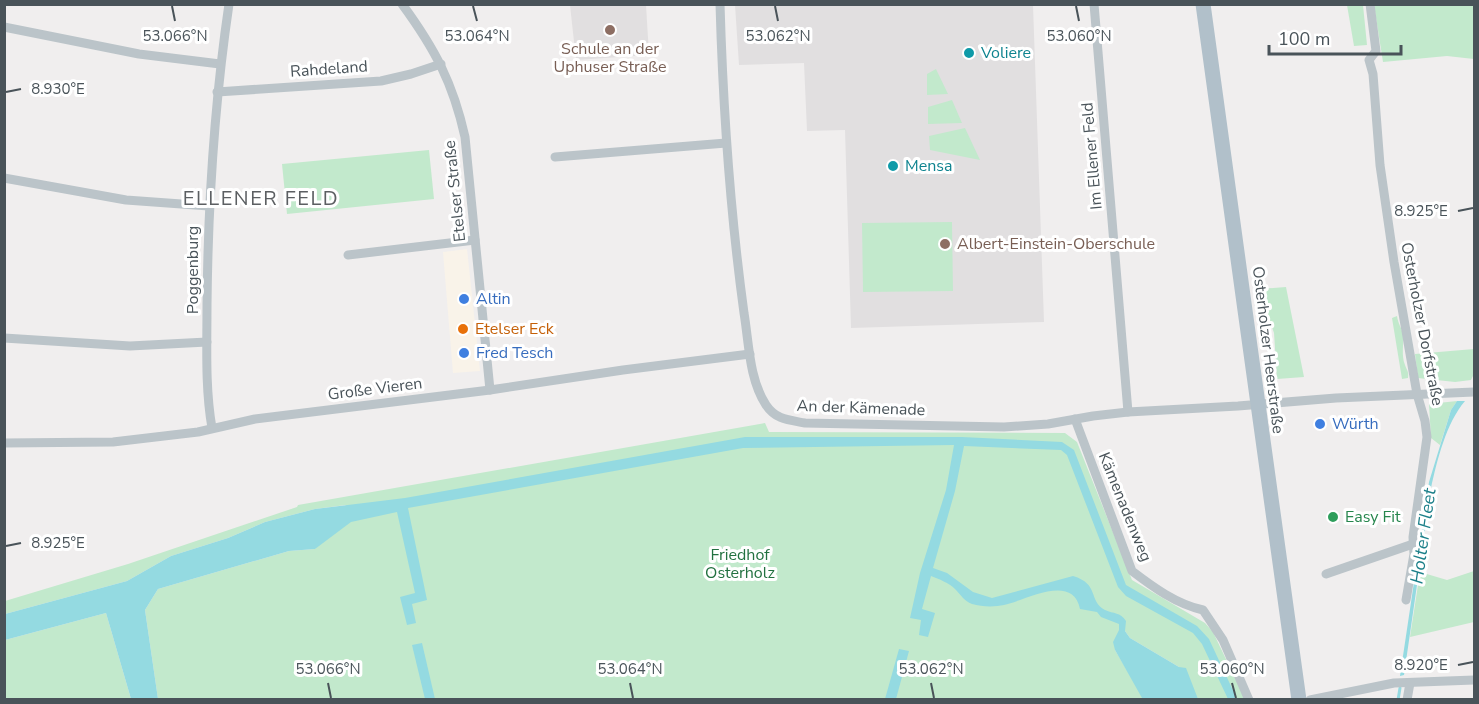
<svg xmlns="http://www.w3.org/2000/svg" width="1479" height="704" viewBox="0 0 1479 704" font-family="'Nunito Sans',sans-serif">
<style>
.commercial{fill:#f9f3e9}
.education{fill:#e1dfe0}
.green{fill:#c2e9cc}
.water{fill:#94dae1}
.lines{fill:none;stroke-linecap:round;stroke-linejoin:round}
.stream{stroke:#94dae1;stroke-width:3}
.minor{stroke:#bbc4c9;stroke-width:9}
.primary{stroke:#b1c0ca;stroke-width:15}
.ticks{fill:none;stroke:#495359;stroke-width:2}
.education-dot{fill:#8d6e63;stroke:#fff;stroke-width:2}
.culture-dot{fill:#0f9aa8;stroke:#fff;stroke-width:2}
.shop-dot{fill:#3f7fe0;stroke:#fff;stroke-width:2}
.food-dot{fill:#e8710a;stroke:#fff;stroke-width:2}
.leisure-dot{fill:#2e9e5b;stroke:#fff;stroke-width:2}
.labels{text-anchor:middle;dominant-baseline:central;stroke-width:6;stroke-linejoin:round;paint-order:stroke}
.education-label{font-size:16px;fill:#785e54;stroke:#fff}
.culture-label{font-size:16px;fill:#0d838f;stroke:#fff;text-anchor:start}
.street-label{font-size:16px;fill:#495359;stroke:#fff}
.shop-label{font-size:16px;fill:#366cbe;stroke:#fff;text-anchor:start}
.food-label{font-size:16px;fill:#c56008;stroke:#fff;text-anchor:start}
.leisure-label{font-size:16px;fill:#27864d;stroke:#fff;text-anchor:start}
.park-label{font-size:16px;fill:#227140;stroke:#fff}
.water-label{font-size:18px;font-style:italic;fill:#1d808a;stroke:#fff}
.quarter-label{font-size:20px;letter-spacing:1.5px;fill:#5c5f62;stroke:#fff}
.ticks-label{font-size:15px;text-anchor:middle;fill:#495359;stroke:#fff;stroke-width:6;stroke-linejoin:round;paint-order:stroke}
</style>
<rect width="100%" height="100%" fill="#f0eeee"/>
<polygon class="commercial" points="467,249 480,371 453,373 443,252"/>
<g class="education">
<polygon points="570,5 646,5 649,55 576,60"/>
<polygon points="735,5 1033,5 1044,322 851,328 845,130 807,131 804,63 739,65"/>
</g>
<g class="green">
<polygon points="1347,5 1363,5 1367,45 1354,46"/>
<polygon points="1374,5 1474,5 1474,59 1447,56 1383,62"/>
<polygon points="936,69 948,94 927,95 927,74"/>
<polygon points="952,100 962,123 928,124 928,107"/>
<polygon points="965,128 980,160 930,150 929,136"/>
<polygon points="429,150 434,199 287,214 282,164"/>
<polygon points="952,222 953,291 863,292 862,223"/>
<polygon points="1286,287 1304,377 1277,379 1274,333 1259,289"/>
<path d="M 1397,316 C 1398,324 1402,328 1403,335 C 1404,344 1401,355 1405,365 C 1407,371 1409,371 1408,378 L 1402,379 L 1392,318 Z"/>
<polygon points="1474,349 1474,374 1471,380 1455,382 1418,378 1415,354"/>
<polygon points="1457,401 1451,410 1440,445 1431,438 1429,404"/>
<polygon points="765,423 769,432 1065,433 1077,442 1132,580 1205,623 1213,632 1245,699 1198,699 1179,667 1130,638 1125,631 1115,650 1144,699 158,699 145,610 158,589 289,551 315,549 346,505 315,509 265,522 228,538 171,556 127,581 5,614 5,601 128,564 297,507 298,505"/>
<polygon points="1474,571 1474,622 1410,637 1420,572 1447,580"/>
<polygon points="106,613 131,699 5,700 5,640"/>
</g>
<g class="water">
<path d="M 1457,401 L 1465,401 C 1446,423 1437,461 1431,488 L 1404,675 L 1400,676 L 1429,482 L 1451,410 Z"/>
<path d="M 745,437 L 962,437 L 1062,442 L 1074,450 L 1126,585 L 1197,626 L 1209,639 L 1237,699 L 1228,699 L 1202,644 L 1193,633 L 1126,596 L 1118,587 L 1067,455 L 1061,450 L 964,446 L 955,491 L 933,568 L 947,573 L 973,592 L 992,598 L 1073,576 C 1100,584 1088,601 1105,610 C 1114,614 1120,612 1126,621 L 1125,631 L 1130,638 L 1179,667 L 1186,668 L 1198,699 L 1142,698 L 1115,650 L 1113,642 L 1119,630 L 1119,624 L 1101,617 L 1097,612 L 1080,609 C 1073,572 1024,601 1004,605 C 995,607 982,607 972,604 C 964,601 961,595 955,589 C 949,583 939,579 931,576 L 922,609 L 935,613 L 928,637 L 919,635 L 921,620 L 910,618 L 920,573 L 946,490 L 954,445 L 743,448 L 408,508 L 427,600 L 412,604 L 416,623 L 407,625 L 400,597 L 415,593 L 397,512 L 351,522 L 315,549 L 289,551 L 158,589 L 145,610 L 158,699 L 131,699 L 106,613 L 5,640 L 5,614 L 127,581 L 171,556 L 228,538 L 265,522 L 315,509 L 405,498 Z"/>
<polygon points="422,643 435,699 425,699 412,645"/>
<polygon points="899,649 909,651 896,699 885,699"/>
</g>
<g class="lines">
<polyline class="stream" points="1398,700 1400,688"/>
<g class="minor">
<path d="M 402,4 C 435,49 453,83 465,137 L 490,390"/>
<path d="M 720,4 C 723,108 730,211 744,313 C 749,343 749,379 766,405 C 776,420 789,420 805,423 L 1004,427 L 1048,424 L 1093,416 L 1128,412 L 1238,406 L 1336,398 L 1474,392"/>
<polyline points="1094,4 1128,412"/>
<polyline points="1370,4 1376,51 1369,60 1373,74 1380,165 1394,262 1417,394 1425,421 1427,437 1413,537 1414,554 1406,600"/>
<polyline points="4,27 139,54 220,64"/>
<polyline points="217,92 381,81 411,74 441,64"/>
<polyline points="555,157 726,143"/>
<polyline points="4,178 126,200 209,206"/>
<polyline points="348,255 475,240"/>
<polyline points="4,338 130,346 207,342"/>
<path d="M 1075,419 L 1132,571 C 1153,587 1176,604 1203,610 L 1223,640 L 1249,700"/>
<path d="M 212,428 C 205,388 207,346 207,305 C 208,202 214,106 229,4"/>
<polyline points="4,443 113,442 198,432 255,419 490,390 623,370 750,354"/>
<polyline points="1326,574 1413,544"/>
<polyline points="1310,700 1394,683 1474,680"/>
<polyline points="1407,700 1410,683"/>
</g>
<path class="primary" d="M 1203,4 C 1236,236 1265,468 1299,700"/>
</g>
<path class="ticks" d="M 172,6 L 175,21M 473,6 L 477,21M 775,6 L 778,21M 1076,6 L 1079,21M 6,92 L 21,89M 1458,211 L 1473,208M 6,546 L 21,543M 1458,665 L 1473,662M 328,683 L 331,698M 630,683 L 633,698M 931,683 L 934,698M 1232,683 L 1236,698"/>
<g class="education-dot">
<circle cx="610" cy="30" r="6"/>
<circle cx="945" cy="244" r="6"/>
</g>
<g class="culture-dot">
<circle cx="969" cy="53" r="6"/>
<circle cx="893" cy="166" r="6"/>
</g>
<g class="shop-dot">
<circle cx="464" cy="299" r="6"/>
<circle cx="464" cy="353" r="6"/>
<circle cx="1320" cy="424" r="6"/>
</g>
<circle class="food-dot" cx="463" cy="329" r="6"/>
<circle class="leisure-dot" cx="1333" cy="517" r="6"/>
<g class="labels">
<g class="education-label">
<text x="610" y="49">Schule an der<tspan x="610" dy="18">Uphuser Straße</tspan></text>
<text x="957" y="244" text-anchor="start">Albert-Einstein-Oberschule</text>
</g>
<g class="culture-label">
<text x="981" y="53">Voliere</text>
<text x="905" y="166">Mensa</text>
</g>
<g class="street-label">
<text transform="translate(329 69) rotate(-4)">Rahdeland</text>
<text transform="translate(1092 156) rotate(-95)">Im Ellener Feld</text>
<text transform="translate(455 191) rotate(-96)">Etelser Straße</text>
<text transform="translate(193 270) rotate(-90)">Poggenburg</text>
<text transform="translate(1422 324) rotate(79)">Osterholzer Dorfstraße</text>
<text transform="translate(1268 350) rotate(83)">Osterholzer Heerstraße</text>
<text transform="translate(375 389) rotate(-7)">Große Vieren</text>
<text transform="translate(861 408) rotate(2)">An der Kämenade</text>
<text transform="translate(1125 507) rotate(68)">Kämenadenweg</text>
</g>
<g class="shop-label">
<text x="476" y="299">Altin</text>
<text x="476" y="353">Fred Tesch</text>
<text x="1332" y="424">Würth</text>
</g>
<g class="food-label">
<text x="475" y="329">Etelser Eck</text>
</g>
<g class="leisure-label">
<text x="1345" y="517">Easy Fit</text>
</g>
<g class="park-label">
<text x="740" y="555">Friedhof<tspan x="740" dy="18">Osterholz</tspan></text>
</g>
<g class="water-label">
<text transform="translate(1423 536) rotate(-82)">Holter Fleet</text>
</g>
<g class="quarter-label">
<text x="261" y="198">ELLENER FELD</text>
</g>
</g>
<g class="ticks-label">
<text x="175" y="41">53.066°N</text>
<text x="477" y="41">53.064°N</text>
<text x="778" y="41">53.062°N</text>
<text x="1079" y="41">53.060°N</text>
<text x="58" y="94">8.930°E</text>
<text x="1421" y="216">8.925°E</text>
<text x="58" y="548">8.925°E</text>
<text x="1421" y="670">8.920°E</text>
<text x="328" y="674">53.066°N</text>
<text x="630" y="674">53.064°N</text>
<text x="931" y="674">53.062°N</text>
<text x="1232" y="674">53.060°N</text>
</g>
<rect width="1479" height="704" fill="none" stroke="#495359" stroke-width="12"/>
<path d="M1269 45v9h132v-9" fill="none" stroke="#495359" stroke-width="3"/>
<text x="1278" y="45" font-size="18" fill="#495359" stroke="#ffffff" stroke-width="4.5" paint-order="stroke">100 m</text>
</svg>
